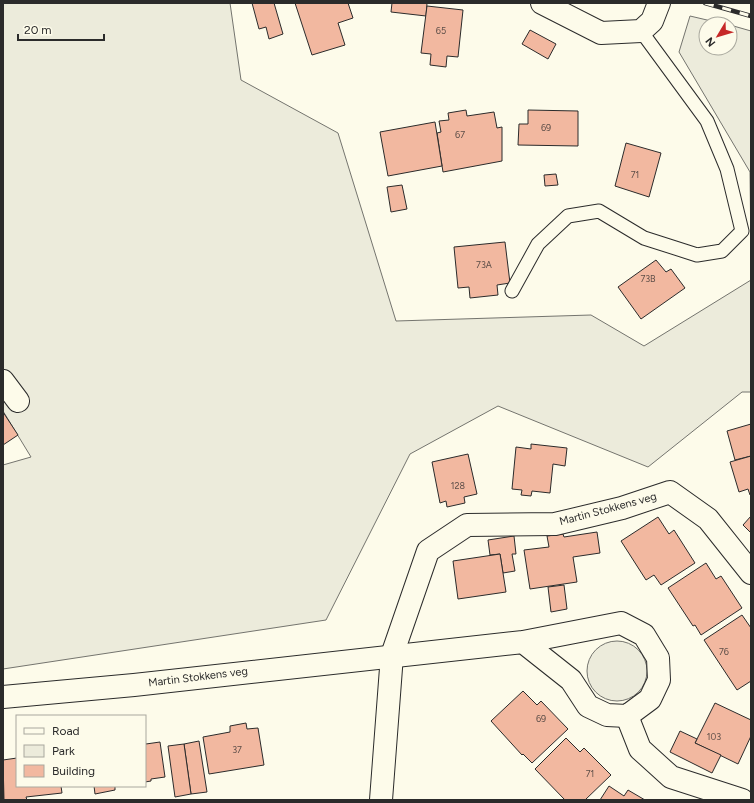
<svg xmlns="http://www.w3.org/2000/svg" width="754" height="803" viewBox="0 0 754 803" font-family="Figtree,sans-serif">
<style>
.green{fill:#ecebdb;stroke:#74746e}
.building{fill:#f2b8a0;stroke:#2b2b2b}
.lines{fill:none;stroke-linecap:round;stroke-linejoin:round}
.lane-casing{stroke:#2b2b2b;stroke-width:15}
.street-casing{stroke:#2b2b2b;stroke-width:24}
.lane{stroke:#fdfbea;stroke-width:13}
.street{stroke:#fdfbea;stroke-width:22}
.rail-casing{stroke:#2b2b2b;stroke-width:4.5}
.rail{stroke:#fdfbea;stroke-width:3;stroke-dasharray:9;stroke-linecap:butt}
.labels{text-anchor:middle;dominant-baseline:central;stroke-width:3;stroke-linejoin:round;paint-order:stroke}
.number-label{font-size:9px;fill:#5d4e48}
.street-label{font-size:11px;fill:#2b2b2b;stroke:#fdfbea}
</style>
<rect width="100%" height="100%" fill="#fdfbea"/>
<g class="green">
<polygon points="3,3 230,3 241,80 338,133 396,321 591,315 644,346 751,280 751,392 742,392 648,467 498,406 410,454 326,620 3,669 3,465 31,457 3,411"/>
<polygon points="690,16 724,24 706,24 706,48 730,48 730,25 751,31 751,258 750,172 679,52"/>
<circle cx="617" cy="671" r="30"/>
</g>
<g class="building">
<polygon points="252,3 274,3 283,34 269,39 266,27 259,29"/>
<polygon points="295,3 348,3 353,18 338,23 345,45 312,55"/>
<polygon points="392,3 427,3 426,16 391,12"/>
<polygon points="427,6 463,10 458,57 447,56 446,67 430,65 431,54 421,53"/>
<polygon points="530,30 556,44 548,59 522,44"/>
<polygon points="466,110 467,116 494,112 497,128 502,127 502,161 443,172 437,133 441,132 439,121 449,120 448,113"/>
<polygon points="528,110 578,111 578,146 518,145 519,124 528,124"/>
<polygon points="435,122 442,166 388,176 380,132"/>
<polygon points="626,143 661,153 649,197 615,186"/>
<polygon points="556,174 558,185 545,186 544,175"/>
<polygon points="402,185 407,209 391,212 387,187"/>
<polygon points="505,242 510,283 497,285 498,295 470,298 469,287 458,288 454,247"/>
<polygon points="656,260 666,272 671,269 685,288 641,319 618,287"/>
<polygon points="3,412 18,435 3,445"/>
<polygon points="751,424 751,456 735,460 727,431"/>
<polygon points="531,444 567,448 565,466 553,464 550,493 532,491 531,496 521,495 522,490 512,489 516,447 531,449"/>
<polygon points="468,454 477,494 464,497 465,503 447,507 446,501 440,503 432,462"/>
<polygon points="751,456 751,494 750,495 748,489 739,492 730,462"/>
<polygon points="751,516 751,533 743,525"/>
<polygon points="658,517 669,534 674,530 695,563 661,585 654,575 646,580 621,541"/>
<polygon points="597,532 600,553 573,557 577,582 530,589 524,550 549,547 547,536 563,534 564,537"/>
<polygon points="514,536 516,554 512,554 515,571 503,573 500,554 490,555 488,540"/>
<polygon points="500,554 506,592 458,599 453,561"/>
<polygon points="706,563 716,579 721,576 742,608 701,635 695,625 693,626 668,588"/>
<polygon points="564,585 567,609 551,612 548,587"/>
<polygon points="742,615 751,628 751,681 737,690 704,640"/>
<polygon points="523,691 537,705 541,701 568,729 532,763 523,754 522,755 491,721"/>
<polygon points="715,703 751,720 751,736 738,764 695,743"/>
<polygon points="246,723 247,729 258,728 264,765 209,774 203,737 230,732 230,726"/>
<polygon points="680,731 697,739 695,743 721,755 712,773 670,752"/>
<polygon points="566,738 580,752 584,748 611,775 585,800 565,800 535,769"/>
<polygon points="145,741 146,744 160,742 165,777 151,779 151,781 145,782"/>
<polygon points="199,741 207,792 191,794 184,744"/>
<polygon points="184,744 191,794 175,797 168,746"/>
<polygon points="17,758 17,786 61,786 62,793 26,797 27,800 4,800 3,760"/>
<polygon points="94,786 115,786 115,790 95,794"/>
<polygon points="609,786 624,796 628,790 645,800 600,800"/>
</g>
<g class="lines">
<g class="lane-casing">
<polyline id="lane" points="512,291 538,244 568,216 599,211 644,238 697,255 722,251 742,231 727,169 707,121 641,31"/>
</g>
<g class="street-casing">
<g id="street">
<polyline points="542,3 601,33 641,31 652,21 659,3"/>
<polyline points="3,381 18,401"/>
<polyline points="3,697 134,685 523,642 621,623 644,635 658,658 659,680 650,699 627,716 607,715 588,706 571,680 523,642"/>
<polyline points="627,716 640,749 671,777 742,800"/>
<polyline points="381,800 392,655 428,551 467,525 555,524 622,508 670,492 708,519 751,573"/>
</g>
</g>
<use href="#lane" class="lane"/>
<use href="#street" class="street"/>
<g class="rail-casing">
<polyline id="rail" points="705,3 751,16"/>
</g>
<use href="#rail" class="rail"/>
</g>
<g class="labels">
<g class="number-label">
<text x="441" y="30">65</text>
<text x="546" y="127">69</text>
<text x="460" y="134">67</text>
<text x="635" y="174">71</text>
<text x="484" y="264">73A</text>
<text x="648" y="278">73B</text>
<text x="458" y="485">128</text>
<text x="724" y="651">76</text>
<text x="541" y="718">69</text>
<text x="714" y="736">103</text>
<text x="237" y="749">37</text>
<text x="590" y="773">71</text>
</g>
<g class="street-label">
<text transform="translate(608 509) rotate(-15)">Martin Stokkens veg</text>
<text transform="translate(198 677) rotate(-7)">Martin Stokkens veg</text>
</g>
</g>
<rect width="754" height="803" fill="none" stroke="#2b2b2b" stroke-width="8"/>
<rect x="16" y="715" width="130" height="72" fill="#fdfbea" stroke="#a9a89e"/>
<rect x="24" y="728" width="20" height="6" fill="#fdfbea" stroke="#a9a89e"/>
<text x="52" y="735" font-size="12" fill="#2b2b2b">Road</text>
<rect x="24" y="745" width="20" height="12" fill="#ecebdb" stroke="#a9a89e"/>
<text x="52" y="755" font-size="12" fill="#2b2b2b">Park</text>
<rect x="24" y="765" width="20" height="12" fill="#f2b8a0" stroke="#a9a89e"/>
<text x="52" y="775" font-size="12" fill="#2b2b2b">Building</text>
<g transform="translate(718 36) rotate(232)"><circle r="19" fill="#fdfbea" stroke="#a9a89e"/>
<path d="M0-3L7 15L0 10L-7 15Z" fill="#c62828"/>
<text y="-6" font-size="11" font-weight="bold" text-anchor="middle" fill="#2b2b2b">N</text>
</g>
<path d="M18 34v6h86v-6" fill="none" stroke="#2b2b2b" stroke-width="2"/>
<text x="24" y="34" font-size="12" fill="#2b2b2b" stroke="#fdfbea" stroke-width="3" paint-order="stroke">20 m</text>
</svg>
